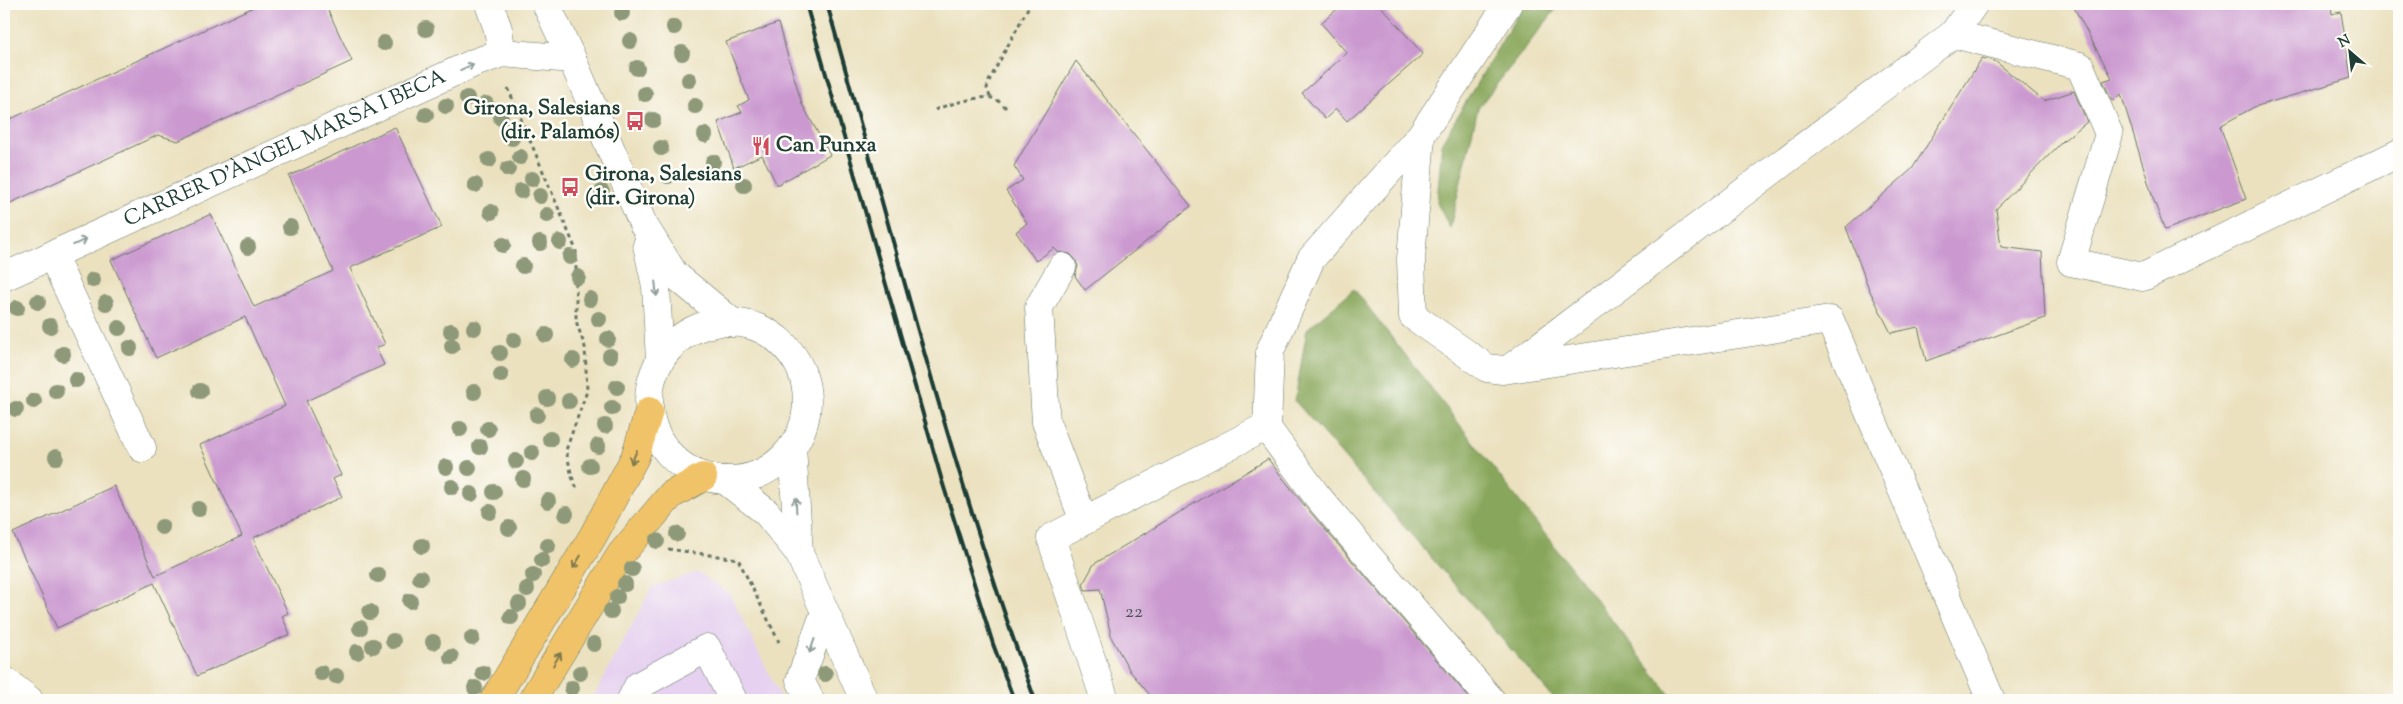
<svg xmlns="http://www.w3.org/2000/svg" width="2403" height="704" viewBox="0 0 2403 704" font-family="'Sorts Mill Goudy',serif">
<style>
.built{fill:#e6d2f0}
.forest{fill:#89a75b;stroke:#547248}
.building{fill:#cb99d0}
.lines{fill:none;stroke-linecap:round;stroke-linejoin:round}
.minor-casing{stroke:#667665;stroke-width:29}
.major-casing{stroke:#667665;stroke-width:29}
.path{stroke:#667665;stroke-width:3;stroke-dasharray:4 4;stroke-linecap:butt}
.minor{stroke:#fff;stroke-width:28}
.major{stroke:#f1c369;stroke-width:28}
.rail{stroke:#1f3d34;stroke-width:4}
.tree{fill:#8e9979}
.oneway{stroke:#8f9e9a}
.oneway2{stroke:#7d794c}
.labels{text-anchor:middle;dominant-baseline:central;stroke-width:5;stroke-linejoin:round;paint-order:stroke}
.number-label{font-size:19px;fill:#4a545b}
.poi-label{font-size:21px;font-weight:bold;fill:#1f3d34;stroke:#fdfcf7;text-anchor:start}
.street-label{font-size:21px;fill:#1f3d34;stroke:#fdfcf7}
</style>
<rect width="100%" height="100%" fill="#fdfcf7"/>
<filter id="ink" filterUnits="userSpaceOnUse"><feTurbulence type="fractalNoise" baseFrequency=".02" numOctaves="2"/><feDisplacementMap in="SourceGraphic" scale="10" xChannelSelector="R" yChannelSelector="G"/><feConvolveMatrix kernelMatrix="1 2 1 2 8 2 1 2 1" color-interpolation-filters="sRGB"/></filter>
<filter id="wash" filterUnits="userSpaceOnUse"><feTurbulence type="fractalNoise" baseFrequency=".0096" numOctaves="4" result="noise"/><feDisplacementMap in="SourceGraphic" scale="20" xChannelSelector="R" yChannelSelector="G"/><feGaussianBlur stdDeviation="1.12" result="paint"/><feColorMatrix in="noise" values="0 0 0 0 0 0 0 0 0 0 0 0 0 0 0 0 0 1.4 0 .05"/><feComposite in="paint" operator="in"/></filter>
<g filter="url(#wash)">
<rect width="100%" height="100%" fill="#ebe1bf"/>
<polygon class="built" points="698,572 730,594 782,700 592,700 652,587"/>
<g class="forest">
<polygon points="1524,4 1560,4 1478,108 1450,228 1437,203 1442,142"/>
<polygon points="1354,289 1674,700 1555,700 1295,401 1307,329"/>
</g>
<g id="blocks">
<g class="building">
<polygon points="260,4 325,4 352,61 178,141 158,135 4,206 4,122"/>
<polygon points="1343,4 1379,4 1423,54 1347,121 1336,109 1325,119 1302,93 1347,53 1321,23"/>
<polygon points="2072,4 2331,4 2332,14 2341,12 2351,78 2254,107 2220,126 2246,199 2165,230 2154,201 2121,94 2112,101 2103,81 2112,78"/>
<polygon points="778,23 802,104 830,155 777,185 762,155 734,168 718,122 742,112 738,106 749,100 726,42"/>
<polygon points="1982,58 1995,61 2044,101 2074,91 2087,122 2064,140 1996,209 2001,247 2042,252 2045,318 1926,361 1918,327 1891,333 1869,289 1846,227 1912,169"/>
<polygon points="1076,61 1191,206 1085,290 1075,276 1078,266 1075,259 1070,254 1058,252 1054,248 1036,261 1016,232 1027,223 1006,191 1023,180 1014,166"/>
<polygon points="395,127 442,227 350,268 385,344 376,348 384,365 306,401 341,475 333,479 342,497 253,538 288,613 282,616 290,634 197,676 154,583 57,628 13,533 114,486 155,576 242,536 200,445 285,406 245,317 156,358 111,260 211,214 254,307 333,271 289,176"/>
<polygon points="1268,459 1305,506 1471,700 1154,700 1130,671 1112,639 1100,589 1085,590 1083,584 1094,564"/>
</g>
</g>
</g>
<g filter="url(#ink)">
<use href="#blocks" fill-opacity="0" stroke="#667665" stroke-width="1"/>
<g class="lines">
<g class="minor-casing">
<g id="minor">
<polyline points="489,4 498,29 502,53"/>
<polyline points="546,4 572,59 643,224 674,274 733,323"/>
<polyline points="1953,34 2080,66 2109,134 2071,262 2143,277 2399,153"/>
<polyline points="1421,135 1411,259 1413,316 1487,368 1503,370 1830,320 1991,700"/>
<polyline points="647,245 656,286 660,361"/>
<polyline points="52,255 142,448"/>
<polyline points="1062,267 1039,307 1046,422 1084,521"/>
<path id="s1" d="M 4,277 L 474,63 L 502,53 L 572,59"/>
<circle cx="728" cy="401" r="79"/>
<polyline points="1512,367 1953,34 1974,4"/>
<polyline points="792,447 799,553"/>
<polyline points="725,480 766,512 799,553 864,700"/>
<polyline points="4,680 29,700"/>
<polyline points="631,700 638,686 707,648 733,700"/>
<polyline points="810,700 800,680 825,612"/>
<polyline points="1105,700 1051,538 1259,430 1267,428"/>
<polyline points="1491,700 1317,496 1267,428 1270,351 1311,259 1421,135 1508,4"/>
</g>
</g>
<g class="major-casing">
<g id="major">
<polyline points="494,700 593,536 635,457 649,411"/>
<polyline points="532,700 621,554 671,495 703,477"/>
</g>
</g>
<g class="path">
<polyline points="508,88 576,250 576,321 585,347 587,391 566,450 572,477 578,491"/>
<polyline points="990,97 987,88 989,81 1030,4"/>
<path d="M 935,110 C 944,105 983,95 992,98 C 998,99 1003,106 1008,109"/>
<polyline points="668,549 738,559 779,642"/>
</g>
<use href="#minor" class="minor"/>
<use href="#major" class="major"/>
<g class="rail">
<polyline points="806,4 942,481 993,644 1014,700"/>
<path d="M 827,4 C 893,237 952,473 1035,700"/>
</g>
</g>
<g class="tree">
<circle cx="622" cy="13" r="8"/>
<circle cx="674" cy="27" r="8"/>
<circle cx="426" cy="29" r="8"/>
<circle cx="630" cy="41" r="8"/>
<circle cx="384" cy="43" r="8"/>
<circle cx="682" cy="53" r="8"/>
<circle cx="637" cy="68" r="8"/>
<circle cx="689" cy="80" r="8"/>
<circle cx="645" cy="94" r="8"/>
<circle cx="467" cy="98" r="8"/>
<circle cx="486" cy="104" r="8"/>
<circle cx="446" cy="106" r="8"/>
<circle cx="695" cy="106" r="8"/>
<circle cx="426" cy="115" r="8"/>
<circle cx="501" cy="118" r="8"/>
<circle cx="653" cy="120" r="8"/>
<circle cx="705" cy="135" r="8"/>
<circle cx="512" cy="138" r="8"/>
<circle cx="661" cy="148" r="8"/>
<circle cx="520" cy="157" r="8"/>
<circle cx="489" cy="160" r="8"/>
<circle cx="713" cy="162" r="8"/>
<circle cx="508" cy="169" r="8"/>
<circle cx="668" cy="176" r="8"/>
<circle cx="532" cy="179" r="8"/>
<circle cx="475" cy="185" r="8"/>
<circle cx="744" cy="185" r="8"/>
<circle cx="521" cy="191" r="8"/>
<circle cx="602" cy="192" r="8"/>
<circle cx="540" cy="196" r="8"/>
<circle cx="491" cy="212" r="8"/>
<circle cx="547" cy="215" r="8"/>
<circle cx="290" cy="227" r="8"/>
<circle cx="560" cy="242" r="8"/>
<circle cx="540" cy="243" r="8"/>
<circle cx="503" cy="245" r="8"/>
<circle cx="248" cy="247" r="8"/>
<circle cx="570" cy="257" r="8"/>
<circle cx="523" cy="266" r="8"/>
<circle cx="578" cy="277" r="8"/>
<circle cx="93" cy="280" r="8"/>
<circle cx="590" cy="299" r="8"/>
<circle cx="38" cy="302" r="8"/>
<circle cx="106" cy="303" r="8"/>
<circle cx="17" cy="308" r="8"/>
<circle cx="599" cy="319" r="8"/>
<circle cx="50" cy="326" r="8"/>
<circle cx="119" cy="328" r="8"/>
<circle cx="474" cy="328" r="8"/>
<circle cx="451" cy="331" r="8"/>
<circle cx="546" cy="335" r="8"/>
<circle cx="608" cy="339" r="8"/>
<circle cx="514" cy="340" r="8"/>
<circle cx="452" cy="346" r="8"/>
<circle cx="130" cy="348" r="8"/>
<circle cx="500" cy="353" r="8"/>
<circle cx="63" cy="354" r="8"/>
<circle cx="610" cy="356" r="8"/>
<circle cx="573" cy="360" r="8"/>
<circle cx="501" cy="375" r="8"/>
<circle cx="76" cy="380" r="8"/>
<circle cx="617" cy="387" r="8"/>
<circle cx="56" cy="391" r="8"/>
<circle cx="200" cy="391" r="8"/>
<circle cx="474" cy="392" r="8"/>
<circle cx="547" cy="398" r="8"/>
<circle cx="34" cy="401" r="8"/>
<circle cx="569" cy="401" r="8"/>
<circle cx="612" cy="408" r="8"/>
<circle cx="16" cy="409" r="8"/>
<circle cx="537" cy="415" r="8"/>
<circle cx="605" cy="426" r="8"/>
<circle cx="460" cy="429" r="8"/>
<circle cx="488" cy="429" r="8"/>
<circle cx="550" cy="439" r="8"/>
<circle cx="598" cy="446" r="8"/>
<circle cx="480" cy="447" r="8"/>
<circle cx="532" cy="453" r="8"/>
<circle cx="56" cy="457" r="8"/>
<circle cx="516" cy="461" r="8"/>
<circle cx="590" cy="466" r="8"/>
<circle cx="446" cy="467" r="8"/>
<circle cx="469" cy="468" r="8"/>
<circle cx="523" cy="479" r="8"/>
<circle cx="452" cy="487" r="8"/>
<circle cx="494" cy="492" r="8"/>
<circle cx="471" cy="494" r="8"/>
<circle cx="548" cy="501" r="8"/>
<circle cx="199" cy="509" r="8"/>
<circle cx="490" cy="512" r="8"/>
<circle cx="566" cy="514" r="8"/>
<circle cx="162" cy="527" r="8"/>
<circle cx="509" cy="528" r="8"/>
<circle cx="677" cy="534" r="8"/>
<circle cx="657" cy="541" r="8"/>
<circle cx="422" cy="546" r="8"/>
<circle cx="548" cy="546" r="8"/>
<circle cx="542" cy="560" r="8"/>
<circle cx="632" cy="569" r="8"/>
<circle cx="378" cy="575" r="8"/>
<circle cx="533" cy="575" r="8"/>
<circle cx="420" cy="578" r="8"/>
<circle cx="625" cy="584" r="8"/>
<circle cx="527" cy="589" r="8"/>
<circle cx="617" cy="597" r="8"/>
<circle cx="410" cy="601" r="8"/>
<circle cx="519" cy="604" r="8"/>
<circle cx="611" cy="611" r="8"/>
<circle cx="370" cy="612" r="8"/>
<circle cx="511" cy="617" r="8"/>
<circle cx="360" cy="628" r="8"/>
<circle cx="472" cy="638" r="8"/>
<circle cx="393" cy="641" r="8"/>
<circle cx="433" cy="642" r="8"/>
<circle cx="594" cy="644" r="8"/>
<circle cx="373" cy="646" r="8"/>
<circle cx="357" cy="652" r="8"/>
<circle cx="451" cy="657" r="8"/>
<circle cx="321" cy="673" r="8"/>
<circle cx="483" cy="673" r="8"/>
<circle cx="580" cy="673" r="8"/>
<circle cx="825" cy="674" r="8"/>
<circle cx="336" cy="676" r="8"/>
<circle cx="475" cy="688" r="8"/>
<circle cx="572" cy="688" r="8"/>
</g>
<defs><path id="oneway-shaft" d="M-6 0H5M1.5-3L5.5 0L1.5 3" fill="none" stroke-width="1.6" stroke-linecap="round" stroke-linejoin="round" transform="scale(1.25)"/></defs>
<g class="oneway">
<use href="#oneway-shaft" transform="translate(467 67) rotate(-24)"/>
<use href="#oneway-shaft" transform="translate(80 242) rotate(-25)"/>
<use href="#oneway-shaft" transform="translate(656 289) rotate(84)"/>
<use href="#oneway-shaft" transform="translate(796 505) rotate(-93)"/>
<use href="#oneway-shaft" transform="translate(812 646) rotate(110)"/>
</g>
<g class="oneway2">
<use href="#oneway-shaft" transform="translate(634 457) rotate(113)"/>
<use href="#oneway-shaft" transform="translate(577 562) rotate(121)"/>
<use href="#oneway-shaft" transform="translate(557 659) rotate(-59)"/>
</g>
</g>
<defs>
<g id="bus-bare" transform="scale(1.5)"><path d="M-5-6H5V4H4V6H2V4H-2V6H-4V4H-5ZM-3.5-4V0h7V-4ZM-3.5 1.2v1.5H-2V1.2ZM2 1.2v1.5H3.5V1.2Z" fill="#d1495b" stroke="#fdfcf7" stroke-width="2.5" paint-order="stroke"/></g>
<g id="restaurant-bare" transform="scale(1.5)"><path d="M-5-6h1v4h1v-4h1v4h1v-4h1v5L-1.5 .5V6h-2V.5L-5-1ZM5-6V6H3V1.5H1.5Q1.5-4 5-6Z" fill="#d1495b" stroke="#fdfcf7" stroke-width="2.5" paint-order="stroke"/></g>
</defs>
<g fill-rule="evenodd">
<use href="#bus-bare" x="635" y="121"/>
<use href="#restaurant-bare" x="761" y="146"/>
<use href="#bus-bare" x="570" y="187"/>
</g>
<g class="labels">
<g class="number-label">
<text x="1134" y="612">22</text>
</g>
<g class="poi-label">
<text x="620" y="109" text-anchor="end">Girona, Salesians<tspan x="620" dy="24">(dir. Palamós)</tspan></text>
<text x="776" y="146">Can Punxa</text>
<text x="585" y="175">Girona, Salesians<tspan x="585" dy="24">(dir. Girona)</tspan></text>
</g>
<g class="street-label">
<text stroke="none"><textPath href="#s1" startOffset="309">CARRER D'ÀNGEL MARSÀ I BECA</textPath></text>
</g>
</g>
<rect width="2403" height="704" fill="none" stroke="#fdfcf7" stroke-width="20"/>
<g transform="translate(2350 52) rotate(332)" stroke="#fdfcf7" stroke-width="4" paint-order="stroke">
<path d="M0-4L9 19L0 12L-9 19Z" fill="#1f3d34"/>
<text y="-8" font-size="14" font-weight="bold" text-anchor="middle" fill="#1f3d34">N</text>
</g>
</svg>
